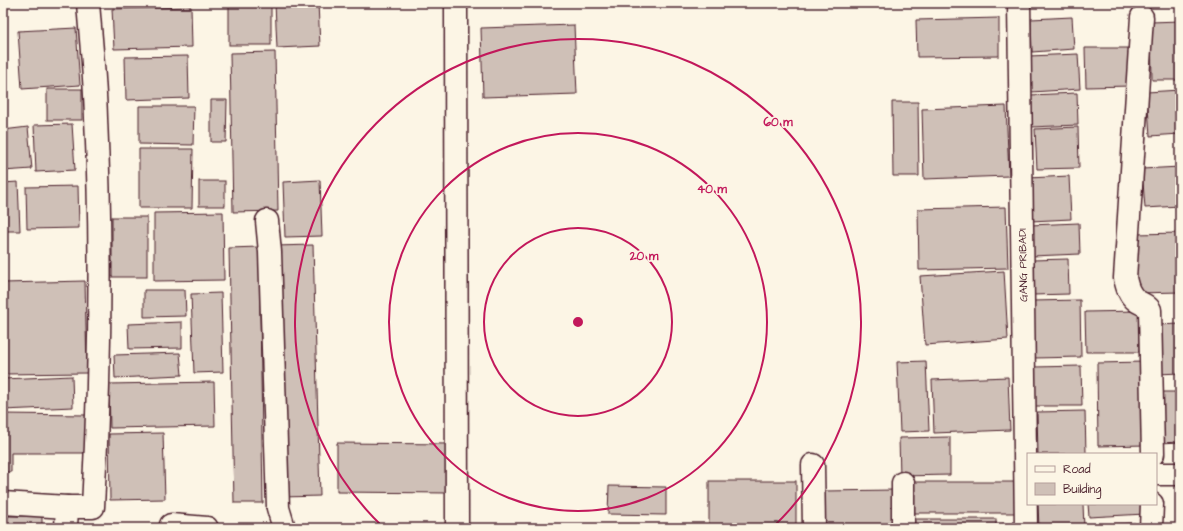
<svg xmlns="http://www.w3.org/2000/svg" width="1183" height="531" viewBox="0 0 1183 531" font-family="'Architects Daughter',sans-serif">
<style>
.building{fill:#cfc0b7;stroke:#4a1f2b}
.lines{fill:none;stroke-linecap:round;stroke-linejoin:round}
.minor-casing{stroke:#4a1f2b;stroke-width:25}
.minor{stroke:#fcf5e5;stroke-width:22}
.ring{fill:none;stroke:#c2185b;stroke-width:2}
.labels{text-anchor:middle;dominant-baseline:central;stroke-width:3.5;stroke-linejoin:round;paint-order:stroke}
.street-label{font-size:11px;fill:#4a1f2b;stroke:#fcf5e5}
.centre{fill:#c2185b;stroke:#fcf5e5;stroke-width:2}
.ring-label{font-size:12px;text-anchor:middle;font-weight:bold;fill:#c2185b;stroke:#fcf5e5;stroke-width:3.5;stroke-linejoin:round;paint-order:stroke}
</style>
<rect width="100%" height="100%" fill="#fcf5e5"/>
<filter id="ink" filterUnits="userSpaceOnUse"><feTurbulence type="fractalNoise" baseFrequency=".025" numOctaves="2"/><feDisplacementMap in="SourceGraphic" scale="8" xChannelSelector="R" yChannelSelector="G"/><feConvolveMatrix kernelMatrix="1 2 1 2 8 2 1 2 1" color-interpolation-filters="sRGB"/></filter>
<g filter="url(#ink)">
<g class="building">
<polygon points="275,3 318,3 320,46 277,48"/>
<rect x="229" y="6" width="42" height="39"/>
<polygon points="191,7 192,47 114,49 112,9"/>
<polygon points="1072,17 1074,49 1032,52 1031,19"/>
<polygon points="999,18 999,56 917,57 916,20"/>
<polygon points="1180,21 1180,80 1152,80 1151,22"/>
<polygon points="574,25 577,94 483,97 481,28"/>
<polygon points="76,28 80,85 22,89 18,31"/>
<polygon points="1085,48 1130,48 1131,86 1086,87"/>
<polygon points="275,52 278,211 233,212 230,53"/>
<polygon points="1078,54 1080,89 1031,92 1029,56"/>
<polygon points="188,56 189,98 126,100 125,57"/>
<rect x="47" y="89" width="35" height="31"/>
<polygon points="1180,90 1180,134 1150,136 1147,92"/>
<polygon points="1077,93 1078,125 1031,127 1030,95"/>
<polygon points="211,100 227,100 226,142 211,142"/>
<polygon points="892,102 918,102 919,176 893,176"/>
<polygon points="139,106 194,106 193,145 139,144"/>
<polygon points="1006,106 1009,176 924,179 922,109"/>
<polygon points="72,124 75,170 36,172 34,125"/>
<polygon points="28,127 32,169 3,171 3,130"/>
<polygon points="1078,127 1079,168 1037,169 1035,129"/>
<polygon points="139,149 193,149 192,208 139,208"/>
<polygon points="1180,167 1180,206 1145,208 1142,169"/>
<polygon points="1069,176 1071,219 1031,221 1028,178"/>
<polygon points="320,180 322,236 285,237 283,182"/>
<rect x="199" y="181" width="26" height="25"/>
<polygon points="18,182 20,231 3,231 3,183"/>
<polygon points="78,186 79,228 27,229 26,187"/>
<polygon points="1006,207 1008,268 919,270 918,209"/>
<polygon points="223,212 224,280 154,281 154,213"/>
<rect x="112" y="217" width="35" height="60"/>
<polygon points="1079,223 1080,254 1032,256 1030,225"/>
<polygon points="1180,233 1180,292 1137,293 1136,234"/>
<polygon points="313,245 320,496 283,497 275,246"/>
<polygon points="259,247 263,503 234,503 229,248"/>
<polygon points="1068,259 1069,294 1033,295 1032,260"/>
<polygon points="1004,271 1008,339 925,345 920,276"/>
<polygon points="85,281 87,373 3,374 3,283"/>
<polygon points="144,290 185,290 186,316 144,317"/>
<polygon points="221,293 223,372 194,373 191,294"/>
<polygon points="1080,300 1081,357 1034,358 1033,301"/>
<polygon points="1139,311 1139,352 1086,352 1085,312"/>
<polygon points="182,322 182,348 129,349 128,324"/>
<polygon points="1180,324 1180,373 1158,374 1157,325"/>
<polygon points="180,353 182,375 115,378 114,355"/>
<polygon points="926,361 929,431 900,432 897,362"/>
<polygon points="1144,362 1146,445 1098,446 1097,363"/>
<polygon points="1081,366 1082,406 1035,406 1034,367"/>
<polygon points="72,376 73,407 3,410 3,379"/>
<polygon points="1008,377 1010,430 934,433 932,380"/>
<polygon points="214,382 215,426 110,428 109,384"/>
<polygon points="1159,392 1180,392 1180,442 1160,443"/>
<polygon points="1085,411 1086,454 1038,454 1037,412"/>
<polygon points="3,414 87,415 87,453 11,453 11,472 3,472"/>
<polygon points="163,433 165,499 110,500 109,434"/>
<polygon points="950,437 950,475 900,476 899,438"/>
<polygon points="337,443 450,444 449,493 337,492"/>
<rect x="709" y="481" width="87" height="47"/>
<polygon points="911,482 1019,482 1019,513 912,513"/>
<polygon points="609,486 666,487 666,515 608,514"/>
<polygon points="894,490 895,528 825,528 824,491"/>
<polygon points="1038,504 1083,504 1084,528 1039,528"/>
<polygon points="1088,504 1144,504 1145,514 1089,517"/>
<rect x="3" y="516" width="39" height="12"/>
<rect x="913" y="519" width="83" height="9"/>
<polygon points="1019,523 1019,528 1002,528 1002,524"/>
<polygon points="1135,523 1136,528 1091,528 1091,525"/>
</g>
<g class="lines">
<g class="minor-casing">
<g id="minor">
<polyline points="1019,3 1026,528"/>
<polyline points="456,8 457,528"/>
<path d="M 1142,17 L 1125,278 C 1127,287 1129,295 1137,301 C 1142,304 1147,305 1150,310 L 1153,454"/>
<polyline points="267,221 270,252 278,508 284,528"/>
<polyline points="813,465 814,528"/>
<polyline points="1156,474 1180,474"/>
<path d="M 3,503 L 67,507 L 93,507 C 100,378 102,247 96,118 C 95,79 91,41 88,3"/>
<polyline points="171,525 207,528"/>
<polyline points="66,528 67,507"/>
<polyline points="903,528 903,483"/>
<polyline points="1151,528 1152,504"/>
</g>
</g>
<use href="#minor" class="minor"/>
</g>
</g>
<g class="ring">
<circle cx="578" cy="322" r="94"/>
<circle cx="578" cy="322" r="189"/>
<path d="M383 527A283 283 0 1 1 773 527"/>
</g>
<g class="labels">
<g class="street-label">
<text transform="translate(1023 265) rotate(-91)">GANG PRIBADI</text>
</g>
</g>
<circle cx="578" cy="322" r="6" class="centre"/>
<g class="ring-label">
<text x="778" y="126">60 m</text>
<text x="712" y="193">40 m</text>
<text x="644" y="260">20 m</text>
</g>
<rect width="1183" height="531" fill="none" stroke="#fcf5e5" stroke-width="16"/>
<rect x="8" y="8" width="1167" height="515" fill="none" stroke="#4a1f2b" stroke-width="1.5" filter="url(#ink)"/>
<rect x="1027" y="453" width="130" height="52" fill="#fcf5e5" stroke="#b59f9b"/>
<rect x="1035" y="466" width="20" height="6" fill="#fcf5e5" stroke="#b59f9b"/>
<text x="1063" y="473" font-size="12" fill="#4a1f2b">Road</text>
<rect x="1035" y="483" width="20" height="12" fill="#cfc0b7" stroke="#b59f9b"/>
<text x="1063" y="493" font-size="12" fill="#4a1f2b">Building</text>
</svg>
